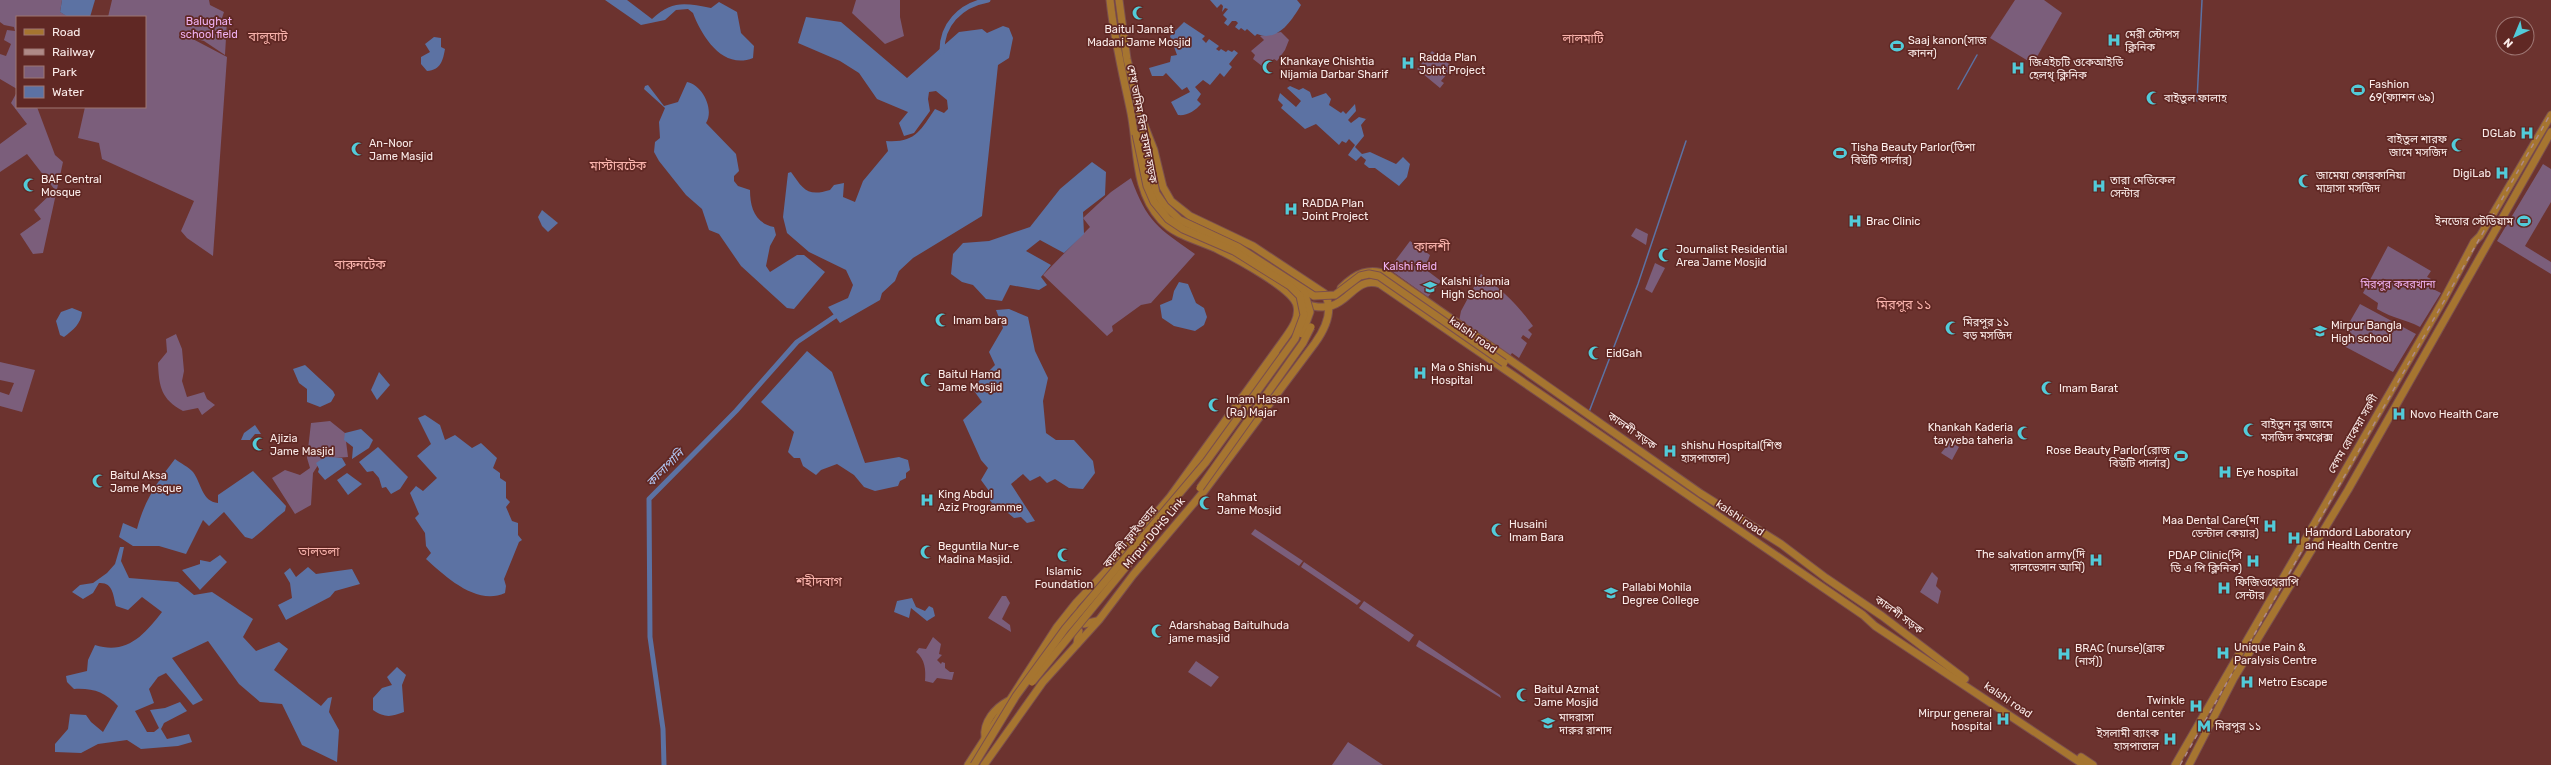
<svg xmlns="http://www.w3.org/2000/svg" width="2551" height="765" viewBox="0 0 2551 765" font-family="Rubik,'Noto Sans Bengali',sans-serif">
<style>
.green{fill:#7b5e7b}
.water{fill:#5c72a3}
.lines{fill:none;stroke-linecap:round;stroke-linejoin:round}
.stream{stroke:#5c72a3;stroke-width:1.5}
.canal{stroke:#5c72a3;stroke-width:5}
.major-casing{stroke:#7b4f4d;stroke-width:9}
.major{stroke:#a67530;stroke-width:7}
.rail{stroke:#af8a87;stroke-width:1.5;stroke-dasharray:5 5;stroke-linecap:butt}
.major-bridge-casing{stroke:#7b4f4d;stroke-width:9;stroke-linecap:butt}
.major-bridge{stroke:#a67530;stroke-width:7}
.labels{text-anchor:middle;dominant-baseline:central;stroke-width:3.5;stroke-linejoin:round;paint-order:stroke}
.park-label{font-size:11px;fill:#efb0f0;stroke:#602824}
.poi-label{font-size:11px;fill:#fbecea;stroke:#602824;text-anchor:start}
.street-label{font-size:11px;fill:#fbecea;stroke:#602824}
.neighbourhood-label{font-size:12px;fill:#fab4ad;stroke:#602824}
.water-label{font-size:12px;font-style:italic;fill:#b4c8f4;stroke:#602824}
.quarter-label{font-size:13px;fill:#fab4ad;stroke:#602824}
</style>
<rect width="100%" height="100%" fill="#6c332f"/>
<g class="green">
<polygon points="0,0 62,0 60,12 69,17 17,17 17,89 0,79 0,54 6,56 11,44 4,40 7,30 15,31 14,27 4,25 0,22"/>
<polygon points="112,0 209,0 210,5 224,12 222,18 227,21 225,55 204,41 189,37 227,57 213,256 187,238 181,231 194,201 102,159 99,143 78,138 85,107 145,107 145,17 108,17"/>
<polygon points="856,0 900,0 900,17 904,36 885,44 852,13"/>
<polygon points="2015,0 2044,0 2062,13 2034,62 2030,62 1990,38"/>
<polygon points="1281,32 1289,40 1285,50 1277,61 1274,59 1268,65 1265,63 1262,66 1253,59 1255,55 1251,51 1264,40 1260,36"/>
<polygon points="1432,51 1453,67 1441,81 1444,83 1440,88 1417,69"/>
<polygon points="17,92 17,107 37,107 55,155 63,162 43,253 33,254 20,234 41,219 34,210 55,190 27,154 0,172 0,144 27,124 11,103"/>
<polygon points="2543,164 2551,169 2551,202 2525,246 2551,262 2551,274 2497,241"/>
<path d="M 1131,178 C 1147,222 1158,228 1195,254 L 1151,303 L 1141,305 L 1112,326 L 1113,331 L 1107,336 L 1043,275 L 1090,227 L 1083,218 L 1111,192 Z"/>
<polygon points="1636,228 1648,234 1646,245 1631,236"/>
<polygon points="1410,241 1430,255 1425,269 1441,281 1428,297 1389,269"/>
<path d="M 2388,246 L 2431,271 L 2427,277 L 2431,279 L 2427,286 L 2441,293 L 2420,327 C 2405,319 2394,319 2377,309 L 2378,303 L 2363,293 Z"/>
<polygon points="1655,263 1665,268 1652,293 1645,289"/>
<path d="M 1481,274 C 1502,290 1518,305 1533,326 L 1528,330 L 1532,334 L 1529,339 L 1523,335 L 1521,338 L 1527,343 L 1519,358 L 1512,353 L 1510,356 L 1459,321 L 1461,311 Z"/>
<polygon points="2360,304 2416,334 2393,372 2342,345 2349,333 2345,330"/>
<path d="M 176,334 L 182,349 L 184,371 L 182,381 L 187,397 L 204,392 L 207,399 L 215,405 L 202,415 L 198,408 L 183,411 C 161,399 159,387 158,363 L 167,352 L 166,339 Z"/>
<polygon points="0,362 35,370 22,412 0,406 0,392 9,395 14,383 0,380"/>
<polygon points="330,421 345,433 348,457 322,459 313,473 311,505 295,514 272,478 285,470 300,475 310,468 307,458 311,423"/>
<polygon points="1950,442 1959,447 1952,460 1941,453"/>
<polygon points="1255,529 1303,561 1299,566 1251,534"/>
<polygon points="1304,562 1361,601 1357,605 1301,567"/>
<polygon points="1932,572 1938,578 1936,586 1941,591 1938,604 1920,592"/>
<polygon points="1002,596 1006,596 1010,603 1002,619 1010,625 1011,632 988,618"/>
<polygon points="1364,601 1414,635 1409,642 1359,608"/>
<path d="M 933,637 L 941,644 L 939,654 L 942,655 L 937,660 L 941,664 L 942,662 L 945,663 L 945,668 L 950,672 L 954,672 L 952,680 L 937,678 L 933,683 L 925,681 C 926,670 925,659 916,652 L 919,648 L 926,649 Z"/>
<polygon points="1419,640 1500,695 1501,698 1416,646"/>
<polygon points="1196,661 1219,677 1211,687 1188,672"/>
<polygon points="1348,742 1383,765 1332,765"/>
</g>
<g class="water">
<polygon points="62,0 95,0 90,17 68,17 60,12"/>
<path d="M 605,0 L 627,0 L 652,19 C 672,0 685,3 711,8 L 719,2 L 737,12 L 741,33 L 754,46 L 753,58 C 723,70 702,37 693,13 L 688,9 L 676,10 L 665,20 L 641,25 Z"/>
<path d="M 1210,0 L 1297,0 L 1301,5 C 1293,18 1279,43 1257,34 L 1255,36 L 1247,29 L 1245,31 L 1241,28 L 1239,30 L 1235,27 L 1238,23 L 1236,21 L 1232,21 L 1228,26 L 1224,23 L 1227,19 L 1223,15 L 1228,9 L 1225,8 L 1222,12 L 1223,6 L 1221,4 L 1217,8 Z"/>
<path d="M 806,17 L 841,22 L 907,78 L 959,32 L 982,29 L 987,33 L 1003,26 L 1009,28 L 1013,38 L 1009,58 L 998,65 L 982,216 L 913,258 L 899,271 L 895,281 L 882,293 L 880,300 L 840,323 L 828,307 L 848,298 L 853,285 L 846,270 L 809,252 L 787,233 L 783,217 L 788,173 L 791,172 C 803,189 807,197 830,190 L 834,185 L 844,183 L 843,197 L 855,202 L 863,181 L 888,151 L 886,141 C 915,143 920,131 935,109 L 944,113 L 948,109 L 947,100 L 936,91 L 929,92 L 928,99 L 930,111 L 914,133 L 904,136 L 899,123 L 908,112 L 877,99 L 859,73 L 840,61 L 798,43 Z"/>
<path d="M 1184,22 L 1205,36 L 1202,39 L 1206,43 L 1209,39 L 1219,46 L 1216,49 L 1219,51 L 1221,49 L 1226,52 L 1228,50 L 1232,52 L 1234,50 L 1238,53 L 1229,64 L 1232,67 L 1224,77 L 1220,73 L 1210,85 L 1203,80 L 1195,87 L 1201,94 L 1197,100 L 1201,104 C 1195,111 1187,116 1178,115 L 1171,102 L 1190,92 L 1187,87 L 1182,90 L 1166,73 L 1163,76 L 1152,76 L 1149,68 L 1170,62 L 1171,56 L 1177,55 L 1170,36 Z"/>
<path d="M 434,37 L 441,38 L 441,47 L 445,49 C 443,60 441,70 427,71 L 421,64 L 421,57 L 430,52 L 425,44 Z"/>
<path d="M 687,82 C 701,84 715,108 706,123 L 736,154 L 739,171 L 734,176 L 734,181 L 738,186 L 750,190 C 750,208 755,223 774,227 L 776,235 L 770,246 L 766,266 L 770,272 L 797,255 L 804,255 L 825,272 L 794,309 L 787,308 L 741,266 L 719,234 L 709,230 L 702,209 L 686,195 L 659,161 L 654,152 L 655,142 L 660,138 L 659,122 L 665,108 L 644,89 L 645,86 L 648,85 L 664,106 L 678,102 Z"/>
<polygon points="1290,86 1299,90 1303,88 1310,92 1312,98 1326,93 1331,99 1329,105 1341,113 1343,111 1346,114 1355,104 1356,111 1348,120 1351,123 1359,117 1366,119 1370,114 1361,125 1364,136 1355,147 1362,154 1370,152 1396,164 1403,157 1410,164 1407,177 1399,186 1375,168 1369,168 1364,164 1366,160 1361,156 1356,161 1348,155 1355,145 1349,139 1346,143 1342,141 1339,145 1316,124 1305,129 1281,108 1283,105 1278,100 1280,93 1296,107 1301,101 1287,88"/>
<polygon points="1092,162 1106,172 1105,195 1083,212 1084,234 1064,253 1040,240 1026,251 1051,265 1041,277 1047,285 1039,290 1010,285 1002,301 986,299 973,285 962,282 951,274 953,254 963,243 989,241 1030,227 1060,189"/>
<polygon points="542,210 558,223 548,232 542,226 538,217"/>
<polygon points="1179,282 1188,284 1196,303 1204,308 1207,317 1204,325 1195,331 1174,326 1162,318 1160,305 1172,300 1174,291"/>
<path d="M 72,308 L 82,312 C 81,324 73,330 64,337 L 60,335 L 56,321 L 61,312 Z"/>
<polygon points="1009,309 1028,317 1035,351 1048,378 1043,401 1046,433 1056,440 1074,440 1093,461 1095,473 1083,489 1069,488 1055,479 1047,483 1040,476 1030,481 1023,474 1011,484 1035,521 1027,523 1021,517 1014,518 1002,508 994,511 989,507 992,503 989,499 992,495 981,480 988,468 981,460 963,420 982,402 972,388 995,365 989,352 1003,328 996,310"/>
<polygon points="807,351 832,372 865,463 899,457 908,460 910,470 906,473 906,478 900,481 898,486 875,491 864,487 854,475 837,464 821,470 816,475 803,466 800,458 794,458 788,452 794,432 761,402"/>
<polygon points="305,365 333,391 335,395 331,402 320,407 307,402 307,389 299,383 293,369"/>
<polygon points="379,372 390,385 377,400 371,390"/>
<path d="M 425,415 L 440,425 L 445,440 L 455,435 L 472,448 L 481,443 L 497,458 L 493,468 L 500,473 L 500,478 L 506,482 L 506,498 L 510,502 L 506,507 L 512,521 L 518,523 L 518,535 L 522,540 L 519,542 L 504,579 L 506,586 L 505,593 C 476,606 445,576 426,559 L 431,553 L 426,546 L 425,533 L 415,518 L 419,514 L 410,493 L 416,486 L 423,491 L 437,478 L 417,456 L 431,444 L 418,418 Z"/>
<polygon points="255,425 261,434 255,434 250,440 241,440 244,433"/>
<polygon points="361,429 373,440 369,448 352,459 353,447 344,440 345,433"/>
<polygon points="378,447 408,477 400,489 391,494 386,487 382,488 379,478 373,471 367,472 359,462"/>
<polygon points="325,457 342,458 346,465 325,480 318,472 319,469 316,463"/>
<path d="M 175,459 C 180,463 189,467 193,472 C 201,482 202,502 218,503 L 218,495 L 253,471 L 286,506 L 285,511 C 273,520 264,530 252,539 L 245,537 L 224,512 L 209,526 L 203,520 L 186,554 L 159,546 L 133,546 L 119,537 L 123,523 L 137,529 C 144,501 158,481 175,459 Z"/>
<polygon points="347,473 362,484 348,495 337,480"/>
<path d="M 120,547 L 124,547 L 121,561 L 129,578 L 178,582 L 194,595 L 212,592 L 253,619 L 243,637 L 256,651 L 279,642 L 288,649 L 274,670 L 321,706 L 328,698 L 332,697 L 329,712 L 339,730 L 337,762 L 302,745 L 282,704 L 260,702 L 239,684 L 208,641 L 172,658 L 203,700 L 193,705 L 166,673 L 158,677 L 149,689 L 154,703 L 135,711 L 147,732 L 154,732 L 159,728 L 150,710 L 165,708 L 180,702 L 187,711 L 164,723 L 161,729 L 167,739 L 189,734 L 192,742 L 178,746 L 141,749 L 127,740 L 98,744 L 81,753 L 55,752 L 55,744 L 68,729 L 70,714 L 86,715 L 91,722 L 103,732 L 118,706 C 105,692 93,688 74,689 L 67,682 L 66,676 L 87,671 L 88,660 L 95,645 C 127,655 144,635 162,612 L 142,597 L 128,610 L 116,606 C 113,595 113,582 99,583 L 93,593 L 83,599 L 72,592 L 80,585 L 93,583 L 107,573 L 115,564 Z"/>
<polygon points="220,555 227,562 200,590 182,570 200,564 200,560 210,562"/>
<polygon points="308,567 316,574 352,569 360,584 335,591 330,597 286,620 278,605 292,598 290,583 284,573 290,568 296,577"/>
<polygon points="912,598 916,607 925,611 929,606 933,608 935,616 927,621 911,608 909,618 894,612 897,601"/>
<path d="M 397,667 L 406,675 L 402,685 L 404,712 C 391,717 385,718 373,710 L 373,698 L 382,688 L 392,685 L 387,677 Z"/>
</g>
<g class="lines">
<g class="stream">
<polyline points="1958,89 1977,55"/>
<polyline points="2197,101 2202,0"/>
<polyline points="1589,412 1638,284 1686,141"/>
</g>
<g class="canal">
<path d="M 942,53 C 941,25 960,5 988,0"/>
<polyline points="664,765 663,729 650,637 649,499 736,411 797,342 840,313"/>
</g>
<g class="major-casing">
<g id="major">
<path d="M 1341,288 C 1356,273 1369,267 1389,275 L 1700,493 L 1781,544 L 1826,578 L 1882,616 L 1965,679"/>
<path d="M 1303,303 C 1349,321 1348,274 1380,284 L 1863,615 L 1875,626 L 2084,765"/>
<polyline points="1199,464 1278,356"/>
<polyline points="1075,611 1077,619 1084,624 1097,621"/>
<polyline points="1065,623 1073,624 1079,631 1077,644"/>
<path d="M 985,737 C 983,722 995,708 1008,701"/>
<polyline points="2081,757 2093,765"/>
<path d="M 968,765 L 1057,627 L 1076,603 L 1112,565 L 1170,497 L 1283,341 C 1290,331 1300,319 1297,306 C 1294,289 1235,258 1219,250 C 1199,240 1177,237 1161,220 C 1134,191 1138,149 1131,113 C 1123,75 1114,39 1110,0"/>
<path d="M 984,765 L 1043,682 L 1099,620 L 1133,575 L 1205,490 L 1315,343 C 1325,329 1335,310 1324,293 L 1253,246 L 1190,216 L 1171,201 L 1163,187 L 1154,150 L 1141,117 L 1127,59 L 1119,0"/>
<polyline points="2175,765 2444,299 2474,242 2480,236 2551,115"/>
<polyline points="2189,765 2234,678 2348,490 2551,132"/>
</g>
</g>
<use href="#major" class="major"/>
<polyline class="rail" points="2180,765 2551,113"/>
<g class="major-bridge-casing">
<g id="major-bridge">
<polyline points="1143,133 1156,193 1165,206 1180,220 1238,247 1314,296 1335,295 1360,276 1369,274 1379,276 1504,363"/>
<polyline points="1302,334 1310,312 1304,291"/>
<polyline points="1200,488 1303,343 1311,327"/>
<polyline points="1032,682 1152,535"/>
<polyline points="974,765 1016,696 1065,629 1206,462 1295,339 1304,315 1300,296 1290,286 1234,251 1183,229 1168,219 1154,202 1147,186 1136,134"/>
</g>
</g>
<use href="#major-bridge" class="major-bridge"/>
</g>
<defs>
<g id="mosque-bare" transform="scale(1.08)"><path d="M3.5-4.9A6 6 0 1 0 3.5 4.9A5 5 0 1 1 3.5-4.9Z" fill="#52cbd9" stroke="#602824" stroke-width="2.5" paint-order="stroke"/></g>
<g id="hospital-bare" transform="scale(1.08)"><path d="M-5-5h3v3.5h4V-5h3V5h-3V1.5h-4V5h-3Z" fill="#52cbd9" stroke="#602824" stroke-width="2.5" paint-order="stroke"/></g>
<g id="stadium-bare" transform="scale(1.08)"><path d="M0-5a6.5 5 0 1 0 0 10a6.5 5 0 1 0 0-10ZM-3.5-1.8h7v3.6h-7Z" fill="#52cbd9" stroke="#602824" stroke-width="2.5" paint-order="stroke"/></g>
<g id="school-bare" transform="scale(1.08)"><path d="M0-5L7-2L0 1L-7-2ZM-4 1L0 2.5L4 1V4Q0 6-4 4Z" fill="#52cbd9" stroke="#602824" stroke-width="2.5" paint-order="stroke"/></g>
<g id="university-bare" transform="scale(1.08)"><path d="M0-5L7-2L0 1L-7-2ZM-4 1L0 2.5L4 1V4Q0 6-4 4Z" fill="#52cbd9" stroke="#602824" stroke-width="2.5" paint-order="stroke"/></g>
<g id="metro-bare" transform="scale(1.08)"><path d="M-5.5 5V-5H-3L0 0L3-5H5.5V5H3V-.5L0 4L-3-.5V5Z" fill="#52cbd9" stroke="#602824" stroke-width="2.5" paint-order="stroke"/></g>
</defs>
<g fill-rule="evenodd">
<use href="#mosque-bare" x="1139" y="13"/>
<use href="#hospital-bare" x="2114" y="40"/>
<use href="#stadium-bare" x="1897" y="46"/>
<use href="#hospital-bare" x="1408" y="63"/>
<use href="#mosque-bare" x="1269" y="67"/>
<use href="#hospital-bare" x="2018" y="68"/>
<use href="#stadium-bare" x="2358" y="90"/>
<use href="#mosque-bare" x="2153" y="98"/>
<use href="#hospital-bare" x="2527" y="133"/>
<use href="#mosque-bare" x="2458" y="145"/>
<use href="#mosque-bare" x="358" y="149"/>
<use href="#stadium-bare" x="1840" y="153"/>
<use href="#hospital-bare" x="2502" y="173"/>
<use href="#mosque-bare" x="2305" y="181"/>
<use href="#mosque-bare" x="30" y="185"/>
<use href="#hospital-bare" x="2099" y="186"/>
<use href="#hospital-bare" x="1291" y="209"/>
<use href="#hospital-bare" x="1855" y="221"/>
<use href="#stadium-bare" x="2524" y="221"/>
<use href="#mosque-bare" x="1665" y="255"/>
<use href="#school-bare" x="1430" y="287"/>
<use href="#mosque-bare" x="942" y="320"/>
<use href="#mosque-bare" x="1952" y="328"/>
<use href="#school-bare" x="2320" y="331"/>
<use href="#mosque-bare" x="1595" y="353"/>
<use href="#hospital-bare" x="1420" y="373"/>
<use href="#mosque-bare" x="927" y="380"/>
<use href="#mosque-bare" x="2048" y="388"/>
<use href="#mosque-bare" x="1215" y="405"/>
<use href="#hospital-bare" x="2399" y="414"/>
<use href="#mosque-bare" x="2250" y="430"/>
<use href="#mosque-bare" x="2024" y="433"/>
<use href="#mosque-bare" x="259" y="444"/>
<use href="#hospital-bare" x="1670" y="451"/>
<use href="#stadium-bare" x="2181" y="456"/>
<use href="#hospital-bare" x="2225" y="472"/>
<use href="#mosque-bare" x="99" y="481"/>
<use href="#hospital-bare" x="927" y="500"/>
<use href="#mosque-bare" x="1206" y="503"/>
<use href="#hospital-bare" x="2270" y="526"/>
<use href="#mosque-bare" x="1498" y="530"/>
<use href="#hospital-bare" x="2294" y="538"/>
<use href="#mosque-bare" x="927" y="552"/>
<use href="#mosque-bare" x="1064" y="555"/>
<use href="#hospital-bare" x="2096" y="560"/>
<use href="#hospital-bare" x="2253" y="561"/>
<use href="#hospital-bare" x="2224" y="588"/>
<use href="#university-bare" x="1611" y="593"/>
<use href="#mosque-bare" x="1158" y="631"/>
<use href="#hospital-bare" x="2223" y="653"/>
<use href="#hospital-bare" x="2064" y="654"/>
<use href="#hospital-bare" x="2247" y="682"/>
<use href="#mosque-bare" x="1523" y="695"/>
<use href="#hospital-bare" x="2196" y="706"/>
<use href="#hospital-bare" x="2003" y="719"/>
<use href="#university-bare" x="1548" y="723"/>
<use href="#metro-bare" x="2204" y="726"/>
<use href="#hospital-bare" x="2170" y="739"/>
</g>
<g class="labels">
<g class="park-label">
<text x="209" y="21">Balughat<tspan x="209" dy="13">school field</tspan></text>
<text x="1410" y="266">Kalshi field</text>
<text x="2398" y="284">মিরপুর কবরখানা</text>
</g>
<g class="poi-label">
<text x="1139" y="29" text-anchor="middle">Baitul Jannat<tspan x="1139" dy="13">Madani Jame Mosjid</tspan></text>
<text x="2125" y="34">মেরী স্টোপস<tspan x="2125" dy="13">ক্লিনিক</tspan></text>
<text x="1908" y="40">Saaj kanon(সাজ<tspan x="1908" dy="13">কানন)</tspan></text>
<text x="1419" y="57">Radda Plan<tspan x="1419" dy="13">Joint Project</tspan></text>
<text x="1280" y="61">Khankaye Chishtia<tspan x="1280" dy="13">Nijamia Darbar Sharif</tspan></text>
<text x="2029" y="62">জিএইচটি ওকেআইডি<tspan x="2029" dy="13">হেলথ্ ক্লিনিক</tspan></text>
<text x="2369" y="84">Fashion<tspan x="2369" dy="13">69(ফ্যাশন ৬৯)</tspan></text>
<text x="2164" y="98">বাইতুল ফালাহ</text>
<text x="2516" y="133" text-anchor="end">DGLab</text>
<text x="2447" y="139" text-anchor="end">বাইতুল শারফ<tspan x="2447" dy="13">জামে মসজিদ</tspan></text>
<text x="369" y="143">An-Noor<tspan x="369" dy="13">Jame Masjid</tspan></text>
<text x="1851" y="147">Tisha Beauty Parlor(তিশা<tspan x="1851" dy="13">বিউটি পার্লার)</tspan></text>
<text x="2491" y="173" text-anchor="end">DigiLab</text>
<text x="2316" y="175">জামেয়া ফোরকানিয়া<tspan x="2316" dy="13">মাদ্রাসা মসজিদ</tspan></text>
<text x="41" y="179">BAF Central<tspan x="41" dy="13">Mosque</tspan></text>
<text x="2110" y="180">তারা মেডিকেল<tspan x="2110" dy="13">সেন্টার</tspan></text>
<text x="1302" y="203">RADDA Plan<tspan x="1302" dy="13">Joint Project</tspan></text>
<text x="1866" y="221">Brac Clinic</text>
<text x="2513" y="221" text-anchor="end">ইনডোর স্টেডিয়াম</text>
<text x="1676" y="249">Journalist Residential<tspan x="1676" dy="13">Area Jame Mosjid</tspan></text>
<text x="1441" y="281">Kalshi Islamia<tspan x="1441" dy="13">High School</tspan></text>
<text x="953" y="320">Imam bara</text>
<text x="1963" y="322">মিরপুর ১১<tspan x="1963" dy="13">বড় মসজিদ</tspan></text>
<text x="2331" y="325">Mirpur Bangla<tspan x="2331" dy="13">High school</tspan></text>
<text x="1606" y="353">EidGah</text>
<text x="1431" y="367">Ma o Shishu<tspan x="1431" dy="13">Hospital</tspan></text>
<text x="938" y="374">Baitul Hamd<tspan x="938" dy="13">Jame Mosjid</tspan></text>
<text x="2059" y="388">Imam Barat</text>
<text x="1226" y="399">Imam Hasan<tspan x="1226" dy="13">(Ra) Majar</tspan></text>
<text x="2410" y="414">Novo Health Care</text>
<text x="2261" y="424">বাইতুন নুর জামে<tspan x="2261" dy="13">মসজিদ কমপ্লেক্স</tspan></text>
<text x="2013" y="427" text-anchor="end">Khankah Kaderia<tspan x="2013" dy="13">tayyeba taheria</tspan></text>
<text x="270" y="438">Ajizia<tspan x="270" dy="13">Jame Masjid</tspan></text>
<text x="1681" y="445">shishu Hospital(শিশু<tspan x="1681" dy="13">হাসপাতাল)</tspan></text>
<text x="2170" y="450" text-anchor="end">Rose Beauty Parlor(রোজ<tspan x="2170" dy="13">বিউটি পার্লার)</tspan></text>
<text x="2236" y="472">Eye hospital</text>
<text x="110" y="475">Baitul Aksa<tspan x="110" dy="13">Jame Mosque</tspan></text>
<text x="938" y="494">King Abdul<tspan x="938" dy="13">Aziz Programme</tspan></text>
<text x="1217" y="497">Rahmat<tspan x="1217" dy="13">Jame Mosjid</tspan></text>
<text x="2259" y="520" text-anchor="end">Maa Dental Care(মা<tspan x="2259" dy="13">ডেন্টাল কেয়ার)</tspan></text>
<text x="1509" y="524">Husaini<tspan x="1509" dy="13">Imam Bara</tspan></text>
<text x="2305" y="532">Hamdord Laboratory<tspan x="2305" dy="13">and Health Centre</tspan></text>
<text x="938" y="546">Beguntila Nur-e<tspan x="938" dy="13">Madina Masjid.</tspan></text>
<text x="2085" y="554" text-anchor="end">The salvation army(দি<tspan x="2085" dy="13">সালভেসান আর্মি)</tspan></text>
<text x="2242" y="555" text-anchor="end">PDAP Clinic(পি<tspan x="2242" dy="13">ডি এ পি ক্লিনিক)</tspan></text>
<text x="1064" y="571" text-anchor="middle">Islamic<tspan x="1064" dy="13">Foundation</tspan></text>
<text x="2235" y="582">ফিজিওথেরাপি<tspan x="2235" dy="13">সেন্টার</tspan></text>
<text x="1622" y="587">Pallabi Mohila<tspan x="1622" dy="13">Degree College</tspan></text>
<text x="1169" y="625">Adarshabag Baitulhuda<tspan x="1169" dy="13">jame masjid</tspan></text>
<text x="2234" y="647">Unique Pain &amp;<tspan x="2234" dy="13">Paralysis Centre</tspan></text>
<text x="2075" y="648">BRAC (nurse)(ব্রাক<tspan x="2075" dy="13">(নার্স))</tspan></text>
<text x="2258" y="682">Metro Escape</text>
<text x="1534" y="689">Baitul Azmat<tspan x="1534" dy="13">Jame Mosjid</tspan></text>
<text x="2185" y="700" text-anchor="end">Twinkle<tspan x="2185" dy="13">dental center</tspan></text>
<text x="1992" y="713" text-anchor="end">Mirpur general<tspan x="1992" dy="13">hospital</tspan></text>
<text x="1559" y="717">মাদরাসা<tspan x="1559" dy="13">দারুর রাশাদ</tspan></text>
<text x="2215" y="726">মিরপুর ১১</text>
<text x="2159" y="733" text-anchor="end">ইসলামী ব্যাংক<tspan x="2159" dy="13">হাসপাতাল</tspan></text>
</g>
<g class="street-label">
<text transform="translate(1142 124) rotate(79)">শেখ তামিম বিন হামাদ সড়ক</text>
<text transform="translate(1473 335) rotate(35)">kalshi road</text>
<text transform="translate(1632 431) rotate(35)">কালশী সড়ক</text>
<text transform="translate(2353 434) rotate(-60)">বেগম রোকেয়া সরণী</text>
<text transform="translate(1740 518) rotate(34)">kalshi road</text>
<text transform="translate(1154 533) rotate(-50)">Mirpur DOHS Link</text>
<text transform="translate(1130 537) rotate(-50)">কালশী ফ্লাইওভার</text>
<text transform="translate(1899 615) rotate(36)">কালশী সড়ক</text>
<text transform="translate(2008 700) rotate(34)">kalshi road</text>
</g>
<g class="neighbourhood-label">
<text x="1583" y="39">লালমাটি</text>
<text x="319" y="552">তালতলা</text>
</g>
<g class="water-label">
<text transform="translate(665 468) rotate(-45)">কালাপানি</text>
</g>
<g class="quarter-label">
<text x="268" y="36">বালুঘাট</text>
<text x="618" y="165">মাস্টারটেক</text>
<text x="1432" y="246">কালশী</text>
<text x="360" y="264">বারুনটেক</text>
<text x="1904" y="304">মিরপুর ১১</text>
<text x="819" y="581">শহীদবাগ</text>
</g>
</g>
<rect x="16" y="16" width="130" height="92" fill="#602824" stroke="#9e7673"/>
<rect x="24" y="29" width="20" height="6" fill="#a67530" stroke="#9e7673"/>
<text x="52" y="36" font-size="12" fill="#fbecea">Road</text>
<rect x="24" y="49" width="20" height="6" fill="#af8a87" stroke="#9e7673"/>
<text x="52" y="56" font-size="12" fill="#fbecea">Railway</text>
<rect x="24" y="66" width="20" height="12" fill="#7b5e7b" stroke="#9e7673"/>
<text x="52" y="76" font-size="12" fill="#fbecea">Park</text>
<rect x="24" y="86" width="20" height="12" fill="#5c72a3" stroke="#9e7673"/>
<text x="52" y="96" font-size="12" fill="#fbecea">Water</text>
<g transform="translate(2515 36) rotate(224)"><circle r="19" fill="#602824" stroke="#9e7673"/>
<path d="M0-3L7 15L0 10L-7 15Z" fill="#52cbd9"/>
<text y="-6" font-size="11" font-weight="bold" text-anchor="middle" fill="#fbecea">N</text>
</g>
</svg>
